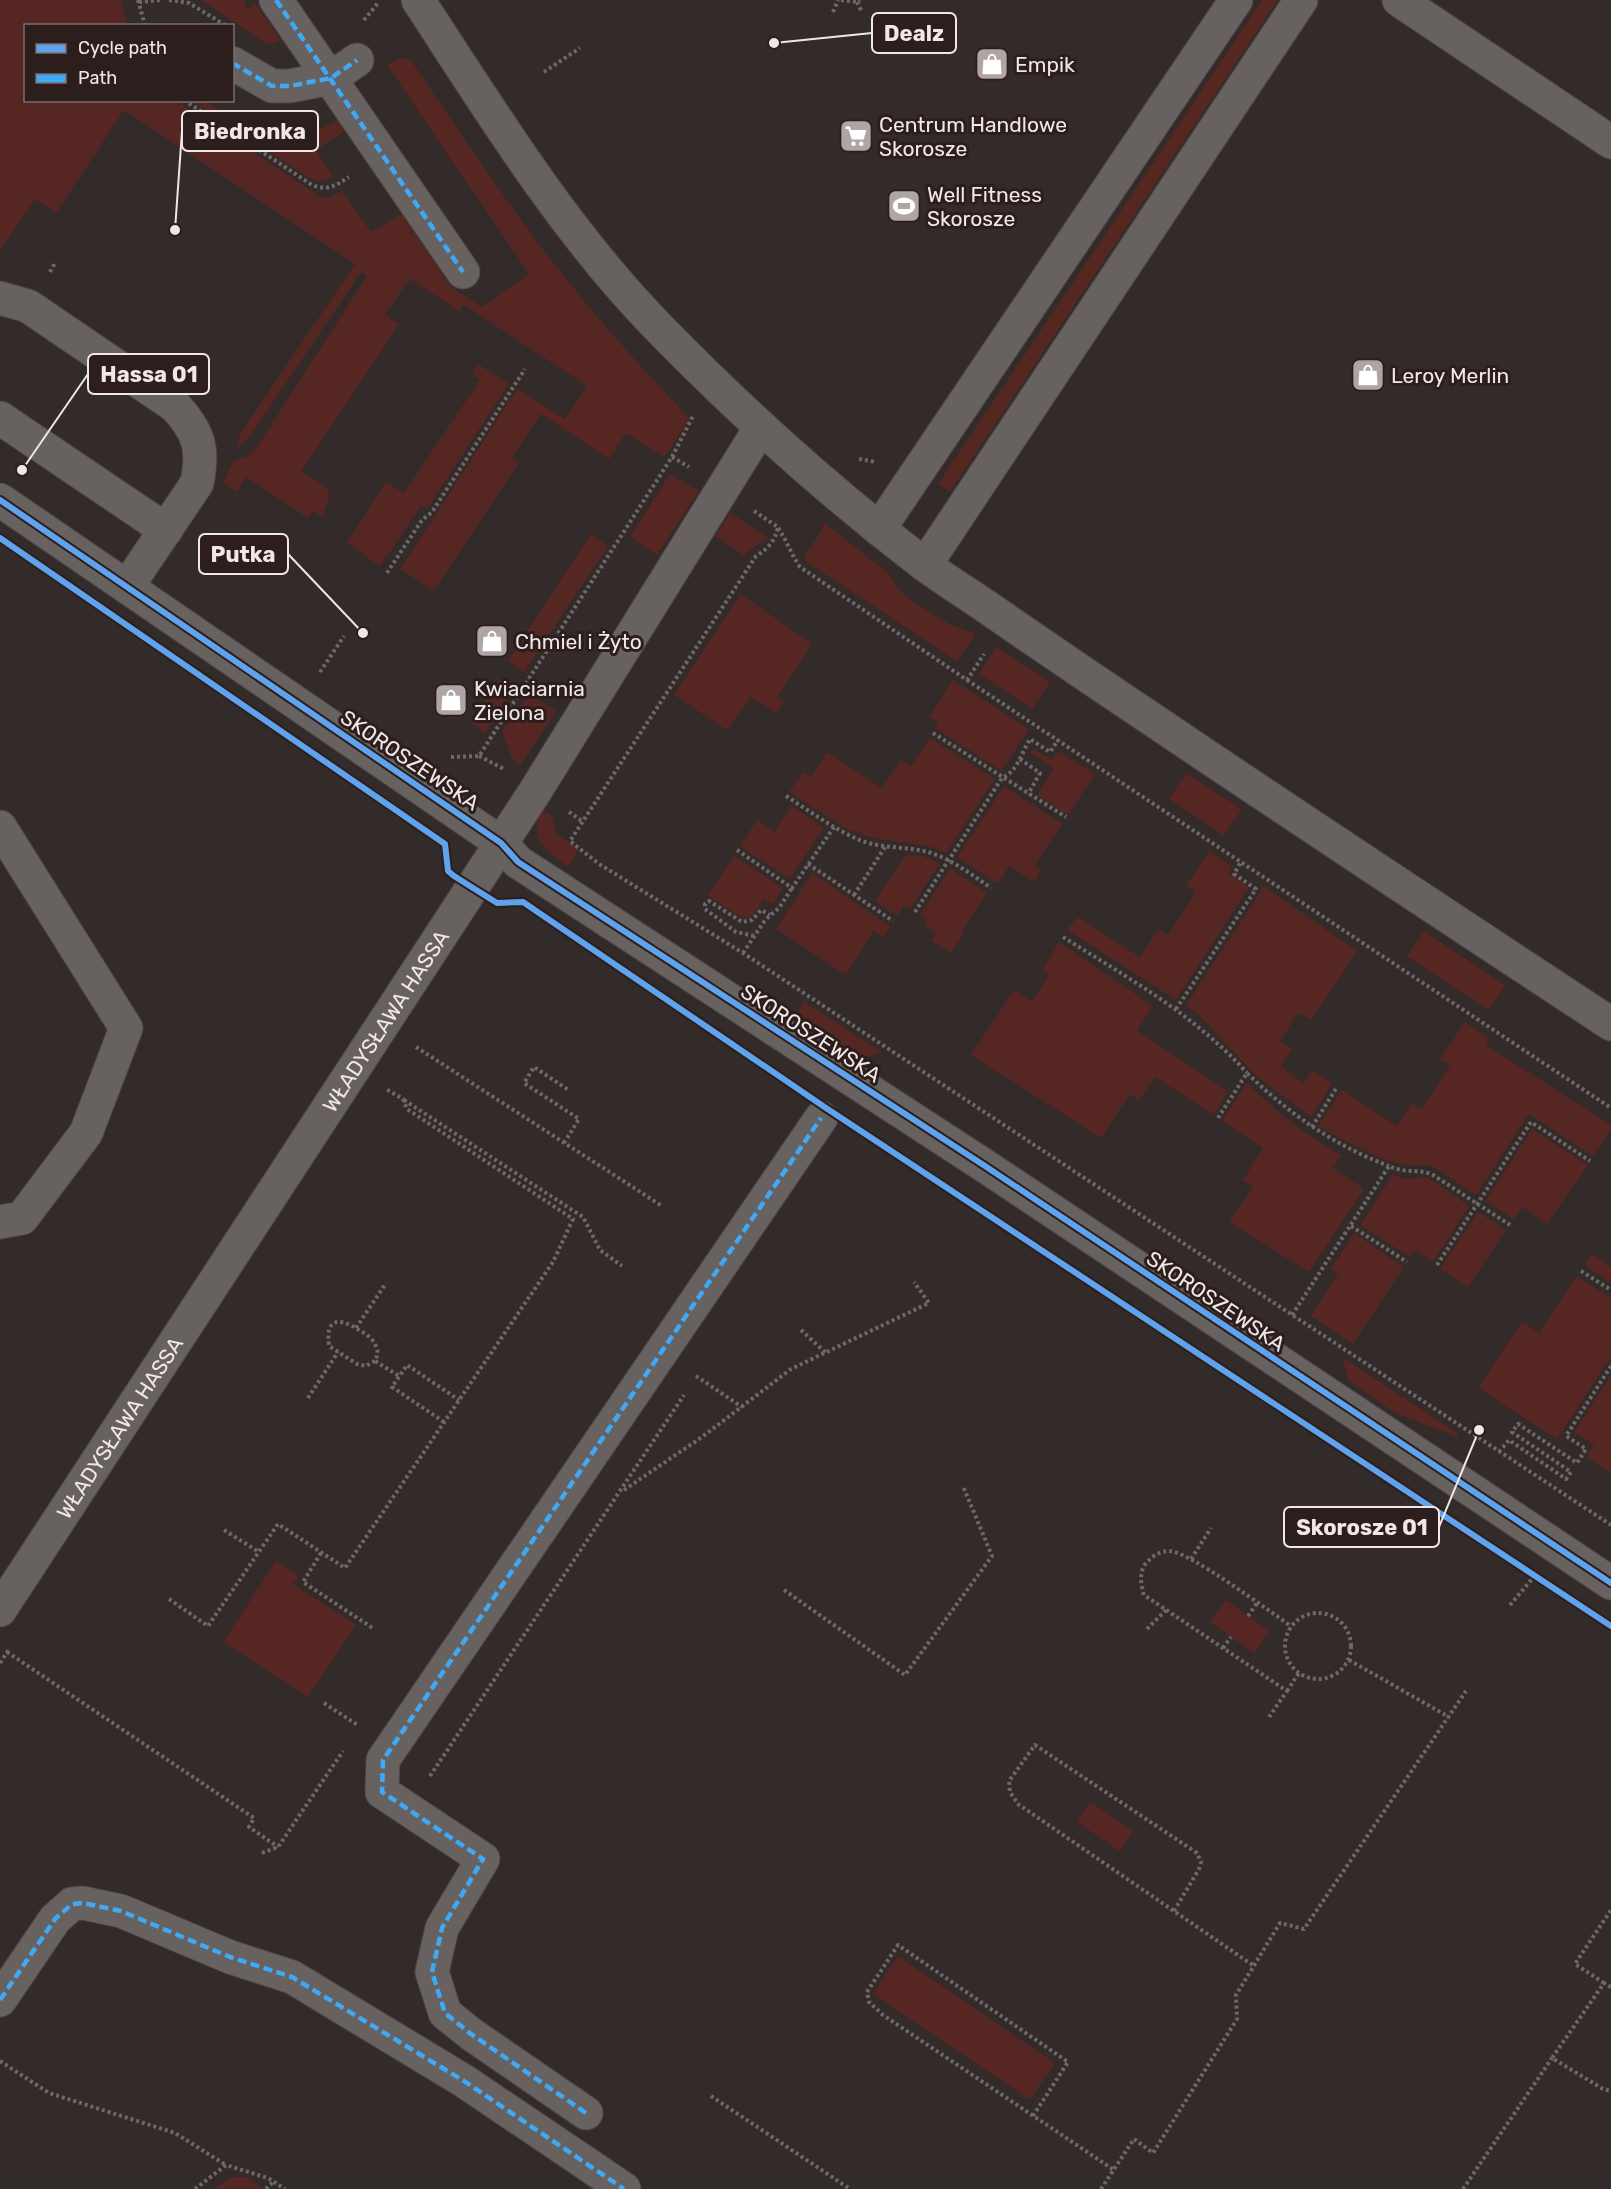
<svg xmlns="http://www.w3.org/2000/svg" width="1611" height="2189" viewBox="0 0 1611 2189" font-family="Rubik,sans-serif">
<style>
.green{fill:#552622}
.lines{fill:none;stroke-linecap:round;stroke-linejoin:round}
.minor-casing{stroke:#4d4646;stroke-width:35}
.path{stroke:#6e6868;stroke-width:4;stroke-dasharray:3 3;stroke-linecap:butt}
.minor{stroke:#676160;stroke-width:33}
.quiet{stroke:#3fa9f5;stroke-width:4.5;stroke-dasharray:9 4.5;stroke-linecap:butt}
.cycleway-casing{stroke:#2c1e1d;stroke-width:10}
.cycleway{stroke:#60a3ed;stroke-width:6}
.labels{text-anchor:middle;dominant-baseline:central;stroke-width:6;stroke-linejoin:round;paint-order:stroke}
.poi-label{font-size:21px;fill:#f1e7e6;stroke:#2c1e1d;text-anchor:start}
.street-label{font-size:21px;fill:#f1e7e6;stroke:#2c1e1d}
.leader{fill:none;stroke:#f1e7e6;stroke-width:2}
.callout-dot{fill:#f1e7e6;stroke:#2c1e1d;stroke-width:2}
.callout{fill:#2c1e1d;stroke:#f1e7e6;stroke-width:2}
.callout-label{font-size:22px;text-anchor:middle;font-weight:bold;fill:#f1e7e6}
</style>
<rect width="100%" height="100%" fill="#322b2a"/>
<g class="green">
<path d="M 0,0 L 121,0 L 127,25 L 26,26 L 26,100 L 177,101 L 319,196 L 327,198 L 342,191 L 371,232 L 402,214 L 451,287 L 482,307 L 529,274 L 387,65 L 399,59 L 410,59 C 460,132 508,206 563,275 C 603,325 646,372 690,419 L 664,457 L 626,433 L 609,459 L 541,414 L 512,458 L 519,463 L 434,591 L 400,569 L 517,389 L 565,419 L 587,386 L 463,304 L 459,311 L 410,279 L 385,315 L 399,324 L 301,471 L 328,489 L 329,498 L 322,517 L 313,511 L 308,518 L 246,477 L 236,492 L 223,483 L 233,461 L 249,456 L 257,447 L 367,276 L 361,272 L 247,441 L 236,447 L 240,434 L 355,264 L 124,110 L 56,213 L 35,199 L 0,250 L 0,121 L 2,118 L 0,117 Z"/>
<polygon points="202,0 245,0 245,6 251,8 254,2 281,40 268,45"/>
<polygon points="1262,0 1278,0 950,492 938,484"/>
<path d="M 192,101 C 207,100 216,108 229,116 C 267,140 298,142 338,120 L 346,130 L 316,150 L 333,177 L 321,181 L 309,178 Z"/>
<polygon points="478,364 509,384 427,509 421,506 380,566 347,543 386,482 404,493 480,380 472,374"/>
<polygon points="670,474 699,491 657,555 630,537"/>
<polygon points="730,513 769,538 756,545 744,556 715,536"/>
<polygon points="824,522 888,573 900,591 916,604 949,624 976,634 957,661 808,563 804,557 822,530"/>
<polygon points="591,534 608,546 524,672 508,661"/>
<polygon points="741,594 812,644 778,696 784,701 776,713 751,697 727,730 674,695"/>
<polygon points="996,647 1050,682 1032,709 979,674"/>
<polygon points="499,679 514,689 485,733 470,722"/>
<polygon points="953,680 1029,729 1001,771 935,728 938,723 929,717"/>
<polygon points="529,694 556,711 520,765 512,759 502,731"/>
<path d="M 930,738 L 995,779 L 946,853 C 926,843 912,844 891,841 C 876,839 863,835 849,830 L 789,792 L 803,772 L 811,777 L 827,752 L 882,788 L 901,760 L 911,766 Z"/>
<polygon points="1033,749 1052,760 1058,751 1095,774 1068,815 1037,796 1054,768 1030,753"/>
<polygon points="1186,773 1242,809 1224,836 1169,799"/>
<polygon points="1004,786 1062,824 1035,865 1041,870 1034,882 1009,866 999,882 995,882 957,857"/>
<polygon points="791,805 824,828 790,879 740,846 757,820 775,832"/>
<path d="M 541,809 L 552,816 L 557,835 L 579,849 L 569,867 C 546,852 528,839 541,809 Z"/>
<polygon points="1209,851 1232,866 1228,873 1249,887 1176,1000 1067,930 1077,917 1140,957 1158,929 1168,935 1196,892 1186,886"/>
<polygon points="906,855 922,856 940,863 910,909 904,905 897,916 875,901"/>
<path d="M 734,856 L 783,888 L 773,904 L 763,899 C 759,904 755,915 749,918 C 741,921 716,900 708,895 Z"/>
<polygon points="950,868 987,893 962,931 964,933 951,953 931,941 936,933 924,925 927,921 920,915"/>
<polygon points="812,873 890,926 883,937 873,931 846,975 776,929"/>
<polygon points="1264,886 1357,951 1311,1020 1298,1013 1280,1041 1292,1049 1281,1067 1304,1083 1313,1070 1332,1083 1312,1117 1258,1078 1201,1017 1186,1005"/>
<polygon points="1424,931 1505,985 1489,1010 1407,956"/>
<polygon points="1059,942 1153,1006 1137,1031 1228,1091 1214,1115 1155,1077 1139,1100 1130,1094 1101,1138 971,1055 1014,990 1032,1001 1049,975 1042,970"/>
<polygon points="803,1001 883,1053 857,1058 806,1025 799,1013"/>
<polygon points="1465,1022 1489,1038 1486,1045 1611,1125 1611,1130 1593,1156 1529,1114 1476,1195 1431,1165 1403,1165 1381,1158 1341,1139 1318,1126 1342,1090 1397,1126 1412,1103 1422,1109 1450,1065 1440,1059"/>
<path d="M 1247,1082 C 1275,1112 1306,1135 1342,1155 L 1333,1168 L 1364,1189 L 1309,1272 L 1229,1222 L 1253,1187 L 1243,1180 L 1263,1148 L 1222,1121 Z"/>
<polygon points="1532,1129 1588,1165 1547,1224 1522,1207 1514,1219 1485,1201"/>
<polygon points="1393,1174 1405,1179 1427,1177 1469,1206 1433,1262 1415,1250 1410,1257 1360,1225"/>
<polygon points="1478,1212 1506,1230 1468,1287 1440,1269"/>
<polygon points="1354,1233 1404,1267 1353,1344 1311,1316 1338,1273 1331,1268"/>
<polygon points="1591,1254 1611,1267 1611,1283 1584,1265"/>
<polygon points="1577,1276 1611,1298 1611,1357 1557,1439 1478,1388 1522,1322 1539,1333"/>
<polygon points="1342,1357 1459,1434 1457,1437 1395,1413 1349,1381"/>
<polygon points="1611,1375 1611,1473 1587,1457 1594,1445 1574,1432"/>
<polygon points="276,1561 299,1575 293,1584 356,1625 308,1697 223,1642"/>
<polygon points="1226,1600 1270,1631 1254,1653 1210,1622"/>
<polygon points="1090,1802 1133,1831 1120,1851 1077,1822"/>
<polygon points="898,1956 1055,2063 1030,2100 873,1994"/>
<polygon points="232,2177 246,2177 264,2189 213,2189"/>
</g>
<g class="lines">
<g class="minor-casing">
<g id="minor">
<polyline points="276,0 463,272"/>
<path d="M 418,0 C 492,113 564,231 659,328 C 739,410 830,492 921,562 C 942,578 965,592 987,607 C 1046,648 1105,688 1165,728 C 1313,828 1462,926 1611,1024"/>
<polyline points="1399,0 1611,142"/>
<polyline points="232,63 272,86 290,86 331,78 357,60"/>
<path d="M 0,298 L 28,306 L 175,406 C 199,432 204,449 197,483 L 127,587"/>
<polyline points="0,418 166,530"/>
<polyline points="0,500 501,843 518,862 985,1166 1611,1583"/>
<polyline points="879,529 1236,0"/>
<polyline points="925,565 1301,0"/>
<polyline points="0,827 126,1028 86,1133 22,1218 0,1222"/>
<path id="s1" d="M 0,1610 L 536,790 L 761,427"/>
<polyline points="0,2000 55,1919 72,1904 83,1903 121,1911 230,1957 292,1977 464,2081 624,2189"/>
<polyline points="586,2113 471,2034 445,2013 432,1972 442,1928 483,1859 382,1792 383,1760 821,1118"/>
</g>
</g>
<g class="path">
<polyline points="138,0 145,26"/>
<polyline points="169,0 189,3 225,25"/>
<polyline points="841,0 857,2 860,0"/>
<polyline points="139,2 160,0"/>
<polyline points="857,2 862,12"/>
<polyline points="833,12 838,0"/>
<polyline points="364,20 378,3"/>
<polyline points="544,72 580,48"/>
<path d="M 184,100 L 312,185 C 328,191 335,186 349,177"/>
<polyline points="50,272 55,263"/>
<polyline points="672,457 689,467"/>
<polyline points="859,459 876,462"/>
<path d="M 754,511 L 778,527 C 775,541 768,549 756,556 L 570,841 L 599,864 L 743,953 L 1611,1525"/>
<path d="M 778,528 C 787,541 791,554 800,567 L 967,680 L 984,654"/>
<polyline points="387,573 422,520 432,512 525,369"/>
<polyline points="320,672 344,636"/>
<polyline points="967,680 1611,1108"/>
<polyline points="933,733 1066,817"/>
<polyline points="479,756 504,769"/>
<polyline points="451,757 479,756 672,457 693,416"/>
<polyline points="1020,759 1040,773 1028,794"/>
<path d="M 786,796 C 811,812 835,830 862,841 C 884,849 908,846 931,853 C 953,860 972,875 991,888"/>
<polyline points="569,812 583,822"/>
<polyline points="737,850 792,888 834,827"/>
<polyline points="808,864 893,921"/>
<polyline points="854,895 885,847"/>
<path d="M 915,912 L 1002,778 C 1017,772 1022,752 1030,739 L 1050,752 L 1058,740"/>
<polyline points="754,936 736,932 705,909 705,904 709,901 742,922 752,920 761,910 770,915"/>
<path d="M 1063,937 C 1128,978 1195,1015 1247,1073"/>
<polyline points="743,953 765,920 779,908 792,888"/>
<polyline points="1176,1009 1256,889 1234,874 1241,862"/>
<polyline points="416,1047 662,1206"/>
<polyline points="404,1100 583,1217 600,1250 622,1266"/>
<path d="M 1218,1118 L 1247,1073 C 1288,1113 1335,1146 1389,1166"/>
<polyline points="1312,1127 1337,1087"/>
<polyline points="564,1143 579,1119 524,1083 534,1067 570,1091"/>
<polyline points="1351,1226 1407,1262"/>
<polyline points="1437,1265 1531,1122 1590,1161"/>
<polyline points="1581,1271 1611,1290"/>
<path d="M 1292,1315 L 1389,1166 C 1405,1174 1418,1168 1433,1175 L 1510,1225"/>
<polyline points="356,1328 386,1283"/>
<polyline points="801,1330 826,1353"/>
<path d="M 375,1361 L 366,1366 L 357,1364 L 329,1346 C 325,1318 339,1317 359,1330 C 366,1334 374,1339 376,1347 C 379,1352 377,1356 375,1361 L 399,1376"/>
<polyline points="696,1376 742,1407"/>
<polyline points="308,1398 338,1352"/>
<polyline points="444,1422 392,1387 407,1365 459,1400"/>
<polyline points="1499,1452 1509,1440 1566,1479 1571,1472 1512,1432 1518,1424 1577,1463 1586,1449 1566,1436 1611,1366"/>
<polyline points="624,1490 702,1437 791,1369 929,1303 914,1282"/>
<polyline points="224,1530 259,1552"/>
<polyline points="321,1553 303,1582 374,1629"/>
<polyline points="1191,1559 1211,1528"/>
<polyline points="784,1590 905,1675 992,1556 963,1486"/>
<polyline points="169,1599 208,1626 278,1524 345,1568 553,1262 573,1219 407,1109 403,1099 386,1089"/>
<polyline points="1510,1605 1532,1579"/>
<circle cx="1318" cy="1646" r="33"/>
<polyline points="1248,1616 1257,1603"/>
<polyline points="1147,1629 1166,1610"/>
<polyline points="1223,1648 1231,1637"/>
<polyline points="7,1652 254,1818 249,1827 278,1847"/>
<polyline points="1349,1660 1449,1717"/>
<polyline points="0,1663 9,1649"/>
<polyline points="1287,1691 1299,1673"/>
<polyline points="324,1703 359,1726"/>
<path d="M 1269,1717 L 1287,1691 L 1144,1595 C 1140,1582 1139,1570 1148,1561 C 1154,1555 1161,1551 1169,1551 C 1189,1551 1270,1612 1291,1626"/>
<polyline points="430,1776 684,1395"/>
<polyline points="262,1853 278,1847 343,1751"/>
<polyline points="1174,1911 1199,1869 1201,1862 1197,1853 1035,1745 1009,1781 1010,1792 1018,1804 1254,1966"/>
<polyline points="1604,1983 1575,1964 1611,1910"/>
<polyline points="1611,1987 1604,1983 1552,2058 1603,2089 1611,2091"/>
<polyline points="0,2061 49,2093 175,2133 226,2165"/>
<polyline points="711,2096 850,2189"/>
<polyline points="1033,2116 1068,2062 898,1945 867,1992 869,2002 883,2015 1114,2170"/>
<polyline points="195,2189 226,2165 268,2178 285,2189"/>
<polyline points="266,2189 273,2182"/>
<polyline points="1101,2189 1134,2139 1153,2153 1237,2019 1236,1995 1280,1923 1304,1929 1466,1691"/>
<polyline points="1463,2189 1552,2058"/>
</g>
<use href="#minor" class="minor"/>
<g class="quiet">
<polyline points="276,0 463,272"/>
<polyline points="232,63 272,86 290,86 331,78 357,60"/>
<polyline points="0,2000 55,1919 72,1904 83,1903 121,1911 230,1957 292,1977 464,2081 624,2189"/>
<polyline points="586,2113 471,2034 445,2013 432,1972 442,1928 483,1859 382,1792 383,1760 821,1118"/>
</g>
<g class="cycleway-casing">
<g id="cycleway">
<polyline points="0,500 501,843 518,862 985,1166 1611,1583"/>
<polyline points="0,538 445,844 448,871 454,876 497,903 523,902 826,1108 1611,1626"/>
</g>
</g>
<use href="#cycleway" class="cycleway"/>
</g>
<defs>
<g id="shop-square" transform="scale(1.725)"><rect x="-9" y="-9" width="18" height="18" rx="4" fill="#aea5a4" stroke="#2c1e1d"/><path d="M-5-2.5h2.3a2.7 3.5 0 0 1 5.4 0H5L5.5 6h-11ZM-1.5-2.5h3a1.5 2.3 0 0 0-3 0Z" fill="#fff"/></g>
<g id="supermarket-square" transform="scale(1.725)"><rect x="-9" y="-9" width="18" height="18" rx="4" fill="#aea5a4" stroke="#2c1e1d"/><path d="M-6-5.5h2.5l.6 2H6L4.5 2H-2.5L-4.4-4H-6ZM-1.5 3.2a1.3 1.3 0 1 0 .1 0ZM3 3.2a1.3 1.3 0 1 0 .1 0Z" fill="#fff"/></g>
<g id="stadium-square" transform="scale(1.725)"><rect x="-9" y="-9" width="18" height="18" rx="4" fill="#aea5a4" stroke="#2c1e1d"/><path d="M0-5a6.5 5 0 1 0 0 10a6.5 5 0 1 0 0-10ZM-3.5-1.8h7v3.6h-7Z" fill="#fff"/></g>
</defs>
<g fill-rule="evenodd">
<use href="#shop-square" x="992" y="64"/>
<use href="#supermarket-square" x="856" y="136"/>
<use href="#stadium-square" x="904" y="206"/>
<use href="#shop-square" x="1368" y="375"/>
<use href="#shop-square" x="492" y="641"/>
<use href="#shop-square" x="451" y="700"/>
</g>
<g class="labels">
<g class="poi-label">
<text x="1015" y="64">Empik</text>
<text x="879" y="124">Centrum Handlowe<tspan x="879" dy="24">Skorosze</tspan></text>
<text x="927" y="194">Well Fitness<tspan x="927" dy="24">Skorosze</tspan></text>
<text x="1391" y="375">Leroy Merlin</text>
<text x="515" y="641">Chmiel i Żyto</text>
<text x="474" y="688">Kwiaciarnia<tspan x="474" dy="24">Zielona</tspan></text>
</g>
<g class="street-label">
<text transform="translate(410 760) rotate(34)">SKOROSZEWSKA</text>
<text stroke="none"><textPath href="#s1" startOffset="704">WŁADYSŁAWA HASSA</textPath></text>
<text transform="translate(811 1033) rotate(33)">SKOROSZEWSKA</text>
<text transform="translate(1216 1301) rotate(34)">SKOROSZEWSKA</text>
<text stroke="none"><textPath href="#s1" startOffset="218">WŁADYSŁAWA HASSA</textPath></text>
</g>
</g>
<path class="leader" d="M774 43L872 33M175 230L182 131M22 470L88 374M363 633L288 554M1479 1430L1439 1527"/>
<g class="callout-dot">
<circle cx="774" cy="43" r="6"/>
<circle cx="175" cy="230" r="6"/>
<circle cx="22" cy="470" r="6"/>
<circle cx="363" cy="633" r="6"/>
<circle cx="1479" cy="1430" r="6"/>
</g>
<g class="callout">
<rect x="872" y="13" width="84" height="40" rx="6"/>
<rect x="182" y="111" width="136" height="40" rx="6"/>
<rect x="88" y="354" width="121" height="40" rx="6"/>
<rect x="199" y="534" width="89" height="40" rx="6"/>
<rect x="1284" y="1507" width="155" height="40" rx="6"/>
</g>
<g class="callout-label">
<text x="914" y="41">Dealz</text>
<text x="250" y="139">Biedronka</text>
<text x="149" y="382">Hassa 01</text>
<text x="243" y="562">Putka</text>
<text x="1362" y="1535">Skorosze 01</text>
</g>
<rect x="24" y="24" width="210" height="78" fill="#2c1e1d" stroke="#7b6e6d" stroke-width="1.5"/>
<rect x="36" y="44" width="30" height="9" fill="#60a3ed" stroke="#7b6e6d" stroke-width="1.5"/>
<text x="78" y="54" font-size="18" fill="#f1e7e6">Cycle path</text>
<rect x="36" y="74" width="30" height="9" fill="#3fa9f5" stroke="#7b6e6d" stroke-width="1.5"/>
<text x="78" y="84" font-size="18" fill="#f1e7e6">Path</text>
</svg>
